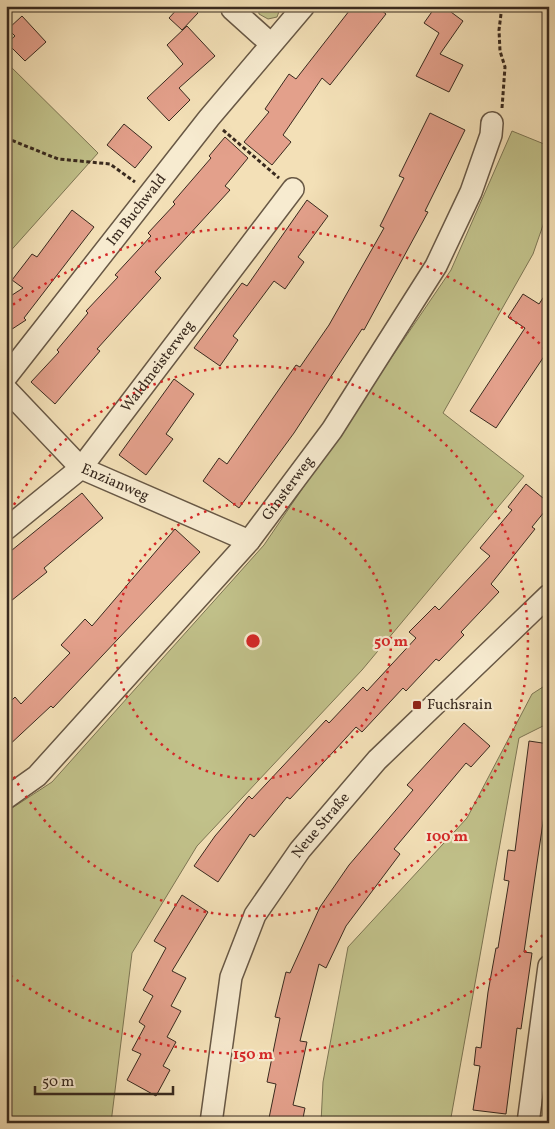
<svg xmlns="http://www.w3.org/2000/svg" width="555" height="1129" viewBox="0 0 555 1129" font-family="Vollkorn,serif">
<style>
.green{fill:#c1c18a;stroke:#7d7654}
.building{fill:#e3a08b;stroke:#392a1f}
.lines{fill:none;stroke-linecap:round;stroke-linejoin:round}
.minor-casing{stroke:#685845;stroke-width:24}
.path{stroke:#392a1f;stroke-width:3;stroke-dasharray:4 2.5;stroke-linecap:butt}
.minor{stroke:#f7ebd0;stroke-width:21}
.ring{fill:none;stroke:#d62828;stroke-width:2.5;stroke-dasharray:2.5 5}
.poi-dot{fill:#8f2418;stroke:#f7ebd0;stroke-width:2}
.labels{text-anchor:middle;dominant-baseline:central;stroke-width:4.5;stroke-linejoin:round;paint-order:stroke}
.street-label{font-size:15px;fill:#392a1f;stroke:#f7ebd0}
.poi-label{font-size:15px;fill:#392a1f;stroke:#f7ebd0;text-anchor:start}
.centre{fill:#d62828;stroke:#f7ebd0;stroke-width:2.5}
.ring-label{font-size:15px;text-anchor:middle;font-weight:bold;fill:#d62828;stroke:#f7ebd0;stroke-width:4.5;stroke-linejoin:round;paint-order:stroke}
</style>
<rect width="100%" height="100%" fill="#f3e0b7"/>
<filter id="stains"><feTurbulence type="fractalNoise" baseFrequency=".004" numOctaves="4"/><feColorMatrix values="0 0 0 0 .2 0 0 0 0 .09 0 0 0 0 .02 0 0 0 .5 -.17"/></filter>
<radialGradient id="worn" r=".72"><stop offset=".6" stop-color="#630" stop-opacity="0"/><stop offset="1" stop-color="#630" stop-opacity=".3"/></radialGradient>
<g class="green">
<polygon points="258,6 281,6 277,17 268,19 259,14"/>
<polygon points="6,62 98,153 6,256"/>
<polygon points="512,131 549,146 549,208 533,254 443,413 524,476 362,670 197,846 132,953 111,1123 6,1123 6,812 52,782 264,545 451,270"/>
<polygon points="549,683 549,723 519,738 450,1123 321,1123 323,1082 348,947 467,818 532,694"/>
</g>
<g class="building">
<polygon points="180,6 191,6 198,13 182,30 169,18"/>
<polygon points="353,6 376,6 386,14 330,85 322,78 283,135 291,142 272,165 244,142 269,112 265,109 289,74 296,79"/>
<polygon points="436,6 443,6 463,21 440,54 463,65 449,92 416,76 439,33 424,23"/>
<polygon points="22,16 46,42 25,61 7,43 15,36 8,29"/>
<polygon points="187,26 215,56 179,88 190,100 169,121 147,98 183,64 167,45"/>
<polygon points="430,113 465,130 425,211 428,212 364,330 362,329 294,433 239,508 203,481 219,458 227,464 296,365 300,367 329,325 384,228 380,226 404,178 399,176"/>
<polygon points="124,124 152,147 135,168 107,145"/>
<polygon points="225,137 248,158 225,186 230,190 155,272 161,278 97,349 100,351 55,404 31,382 59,352 57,350 88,313 86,311 118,277 115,275 151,236 148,233 175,204 173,202 211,158 209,156"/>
<polygon points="307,200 328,216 298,257 304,262 285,289 274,281 233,336 238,340 220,366 194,348 242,283 247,286"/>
<polygon points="72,210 94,227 24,318 26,320 6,333 6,299 23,288 12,280 32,254 37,257"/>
<polygon points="549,289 549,349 496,428 470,411 525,328 508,317 523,294 539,304"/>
<polygon points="174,379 194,394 166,434 173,439 146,475 119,455"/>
<polygon points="526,484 549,503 549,506 532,527 535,529 491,584 499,592 461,632 464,635 439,661 436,659 406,691 403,688 362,732 356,727 290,799 287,797 254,837 250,834 218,882 194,866 215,836 249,796 252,799 326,720 329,723 363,687 367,691 416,638 409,632 435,606 439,610 490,556 480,548 512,510 508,507"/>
<polygon points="82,493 103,518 44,568 47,572 6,605 6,555"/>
<polygon points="175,529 200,552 53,708 51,706 6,748 6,706 15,697 21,704 70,653 61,645 85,619 92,626"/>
<polygon points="464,723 490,746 471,767 466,763 394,849 400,854 346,926 326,968 319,964 300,1041 307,1042 293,1105 305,1108 302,1123 268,1123 276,1084 267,1082 280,1018 275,1017 286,972 290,973 320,907 349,865 413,790 407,785"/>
<polygon points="529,741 549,744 549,803 546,802 524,952 532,953 521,1029 517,1028 506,1114 473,1110 480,1066 474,1065 476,1047 481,1048 488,992 496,948 498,948 509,881 504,880 508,850 515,851"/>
<polygon points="182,895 208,912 172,971 186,978 171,1006 181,1011 167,1037 176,1042 163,1066 170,1070 156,1096 127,1080 141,1054 132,1050 145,1026 139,1022 153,996 143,990 166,948 154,941"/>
</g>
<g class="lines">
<g class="minor-casing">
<g id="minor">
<polyline points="234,6 232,9 271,44"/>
<path id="s1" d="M 6,377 L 209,118 L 304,6"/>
<path id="s2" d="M 6,389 L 81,468 L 249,541"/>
<path id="s3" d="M 6,529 L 81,468 L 293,189"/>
<path id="s4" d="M 6,798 L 37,776 L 249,541 L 332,430 L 436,266 L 471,192 L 491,135 L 492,123"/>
<path id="s5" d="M 211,1123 L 231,977 L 255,915 L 300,850 L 377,760 L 549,595"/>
<polyline points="528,1123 549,966"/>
</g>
</g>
<g class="path">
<polyline points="502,108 505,67 500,51 499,30 502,6"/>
<polyline points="223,130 279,178"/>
<polyline points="6,138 58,159 110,164 135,182"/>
</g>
<use href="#minor" class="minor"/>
</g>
<g class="ring">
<circle cx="253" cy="641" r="138"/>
<path d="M7 518A275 275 0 1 1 7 764"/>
<path d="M548 930A413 413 0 0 1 7 973M7 309A413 413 0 0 1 548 352"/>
</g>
<rect class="poi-dot" x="412" y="700" width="10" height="10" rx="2.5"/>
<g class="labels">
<g class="street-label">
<text stroke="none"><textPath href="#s1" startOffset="212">Im Buchwald</textPath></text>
<text stroke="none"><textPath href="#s3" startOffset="224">Waldmeisterweg</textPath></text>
<text stroke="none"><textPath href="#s2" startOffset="146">Enzianweg</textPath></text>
<text stroke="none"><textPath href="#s4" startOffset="420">Ginsterweg</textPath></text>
<text stroke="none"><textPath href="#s5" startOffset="325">Neue Straße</textPath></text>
</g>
<g class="poi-label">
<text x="427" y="705">Fuchsrain</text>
</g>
</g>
<circle cx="253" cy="641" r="8" class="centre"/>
<g class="ring-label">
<text x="391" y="646">50 m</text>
<text x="447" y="841">100 m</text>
<text x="253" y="1059">150 m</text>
</g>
<rect width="555" height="1129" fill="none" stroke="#f3e0b7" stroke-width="25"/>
<rect x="8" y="8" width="540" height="1114" fill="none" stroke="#392a1f" stroke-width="2.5"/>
<rect x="12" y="12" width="530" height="1104" fill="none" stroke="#392a1f"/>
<path d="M35 1086v8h138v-8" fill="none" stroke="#392a1f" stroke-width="2.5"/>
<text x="42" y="1086" font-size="15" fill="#392a1f" stroke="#f7ebd0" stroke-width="4" paint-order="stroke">50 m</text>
<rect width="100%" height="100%" filter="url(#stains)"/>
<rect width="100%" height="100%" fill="url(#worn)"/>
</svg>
